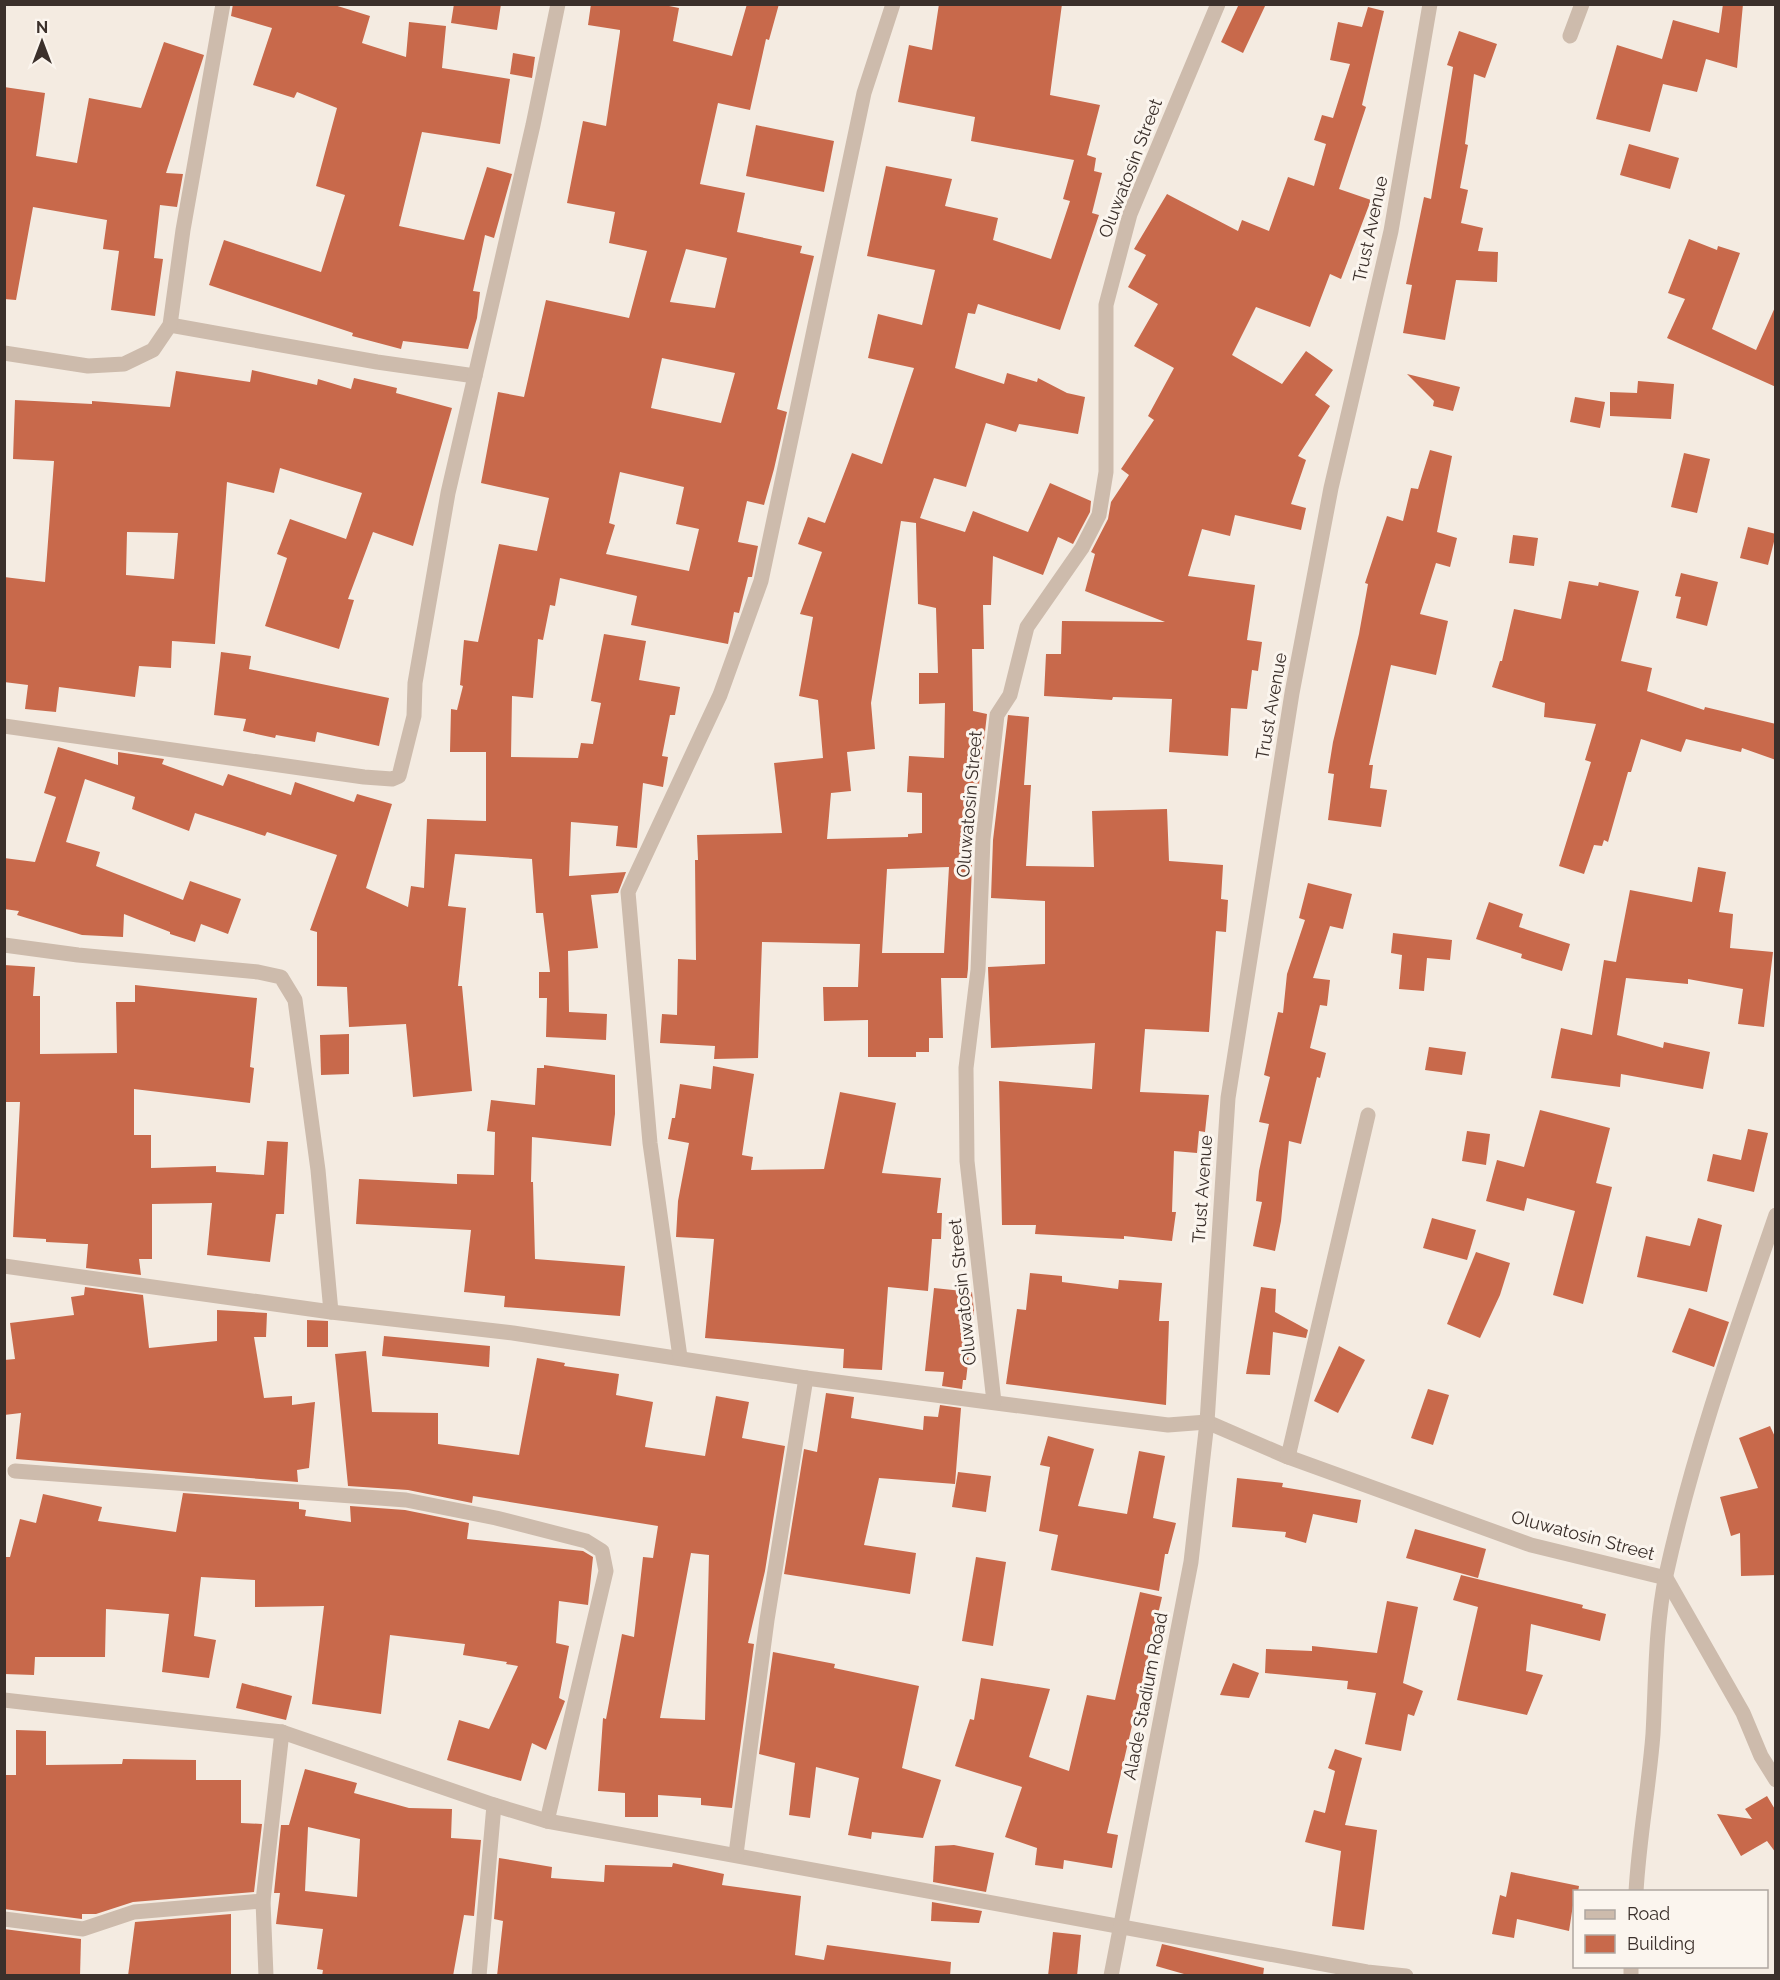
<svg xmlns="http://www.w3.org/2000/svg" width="1780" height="1980" viewBox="0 0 1780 1980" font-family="Raleway,sans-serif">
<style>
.building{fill:#c8694b;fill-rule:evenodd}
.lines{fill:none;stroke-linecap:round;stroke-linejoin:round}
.minor{stroke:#cdbbac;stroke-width:15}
.labels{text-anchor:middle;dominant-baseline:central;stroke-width:6;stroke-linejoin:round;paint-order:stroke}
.street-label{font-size:18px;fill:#3b302b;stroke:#fbf5ee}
</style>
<rect width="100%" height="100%" fill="#f4ebe1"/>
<g class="building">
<polygon points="233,4 331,4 370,16 362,43 406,57 409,22 446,26 442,68 510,79 500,144 422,132 399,226 464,240 487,167 512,174 494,238 485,235 473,291 480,292 477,318 468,349 403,341 401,349 352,336 353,333 209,285 224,240 321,272 345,195 316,186 337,108 297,92 294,98 253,85 272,28 231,16"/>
<polygon points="454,4 501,4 497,30 451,23"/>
<path d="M 591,4 L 659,4 L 679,8 L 673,41 L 732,56 L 747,4 L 779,4 L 769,40 L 766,39 L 750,110 L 718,103 L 700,184 L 745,193 L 737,232 L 802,246 L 800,253 L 814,256 L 777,409 L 787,412 L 774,469 L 764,505 L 747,501 L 738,542 L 758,546 L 752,577 L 748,577 L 739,613 L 734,612 L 728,644 L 631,625 L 637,596 L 560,578 L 555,606 L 550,605 L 543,640 L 538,639 L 533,698 L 512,696 L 511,757 L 578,758 L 581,743 L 593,744 L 601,703 L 591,701 L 604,634 L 646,641 L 639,680 L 680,687 L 675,715 L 670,715 L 662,756 L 668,757 L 663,787 L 643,783 L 637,848 L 616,846 L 618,826 L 571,822 L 569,876 L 626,872 L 618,893 L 591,895 L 598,948 L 568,951 L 569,1012 L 607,1014 L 606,1040 L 546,1037 L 547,998 L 539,998 L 539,972 L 550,972 L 543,913 L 536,913 L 532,859 L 455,854 L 448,906 L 466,908 L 458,986 L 462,986 L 472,1091 L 413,1097 L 406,1024 L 349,1027 L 347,987 L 317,986 L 317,932 L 310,930 L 337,855 L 267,832 L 265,836 L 195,813 L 189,831 L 132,809 L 135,797 L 85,779 L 66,842 L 100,852 L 96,866 L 183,900 L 190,881 L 241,899 L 228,934 L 201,924 L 195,942 L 170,934 L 170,932 L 124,914 L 123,937 L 82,935 L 17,915 L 19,911 L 4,909 L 4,858 L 35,862 L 56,797 L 44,793 L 58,747 L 118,765 L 118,752 L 164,759 L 162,764 L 223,786 L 228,774 L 291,795 L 295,782 L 354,802 L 357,794 L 392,804 L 366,888 L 408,907 L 411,886 L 424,888 L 427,819 L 486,821 L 486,752 L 450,752 L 451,709 L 457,710 L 463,686 L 460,685 L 464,640 L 478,642 L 499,544 L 537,551 L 549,498 L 481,483 L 498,392 L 524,397 L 546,300 L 629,318 L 647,251 L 609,243 L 615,212 L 567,203 L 583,121 L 606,126 L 620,32 L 620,30 L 588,25 ZM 686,249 L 727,258 L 715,308 L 670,302 ZM 662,358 L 735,373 L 721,423 L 651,408 ZM 620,472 L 684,487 L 676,524 L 699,529 L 689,571 L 606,554 L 615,525 L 609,523 Z"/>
<path d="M 939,4 L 1062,4 L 1050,95 L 1100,105 L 1087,155 L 1096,158 L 1094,171 L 1102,173 L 1092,213 L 1099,215 L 1060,330 L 978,304 L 975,314 L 968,313 L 955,368 L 1004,384 L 1007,373 L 1037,382 L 1038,378 L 1067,393 L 1085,397 L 1078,434 L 1019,424 L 1016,432 L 986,423 L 966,487 L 934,478 L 920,518 L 965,532 L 973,511 L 1028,532 L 1050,483 L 1091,501 L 1090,512 L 1073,544 L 1058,537 L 1043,575 L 993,556 L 991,605 L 983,605 L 984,649 L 972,649 L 973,711 L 987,714 L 973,838 L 968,969 L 967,978 L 941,978 L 943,1038 L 929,1038 L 929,1052 L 916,1052 L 916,1057 L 868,1057 L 868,1020 L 824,1021 L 823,987 L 858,987 L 860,944 L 762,942 L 758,1058 L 714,1059 L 715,1046 L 660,1043 L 662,1014 L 677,1015 L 678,959 L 696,960 L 695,860 L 698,860 L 697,835 L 782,833 L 774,763 L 823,758 L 818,700 L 799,696 L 813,617 L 800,614 L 822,552 L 798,544 L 808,517 L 825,523 L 852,453 L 882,464 L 914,368 L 868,358 L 878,314 L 922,325 L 935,270 L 867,256 L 886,166 L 952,179 L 945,206 L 998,218 L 993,240 L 1051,259 L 1070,201 L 1063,199 L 1074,160 L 971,141 L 975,117 L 898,102 L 909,45 L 932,50 ZM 901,521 L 916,523 L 918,604 L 936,608 L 938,673 L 919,673 L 919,704 L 945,703 L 944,758 L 909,756 L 907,792 L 922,793 L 922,833 L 908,834 L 908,837 L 827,839 L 831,793 L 851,791 L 847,752 L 875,749 L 871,703 ZM 949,867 L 944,953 L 882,953 L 887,869 Z"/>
<polygon points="1239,4 1266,4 1243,53 1221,42"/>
<polygon points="1723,4 1743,4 1737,68 1706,59 1697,92 1663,84 1650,132 1596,119 1617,45 1662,59 1673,20 1719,33"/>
<polygon points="1368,7 1384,11 1362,105 1366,107 1339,189 1371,200 1341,279 1330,274 1310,327 1256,307 1232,355 1282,384 1306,351 1333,370 1315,395 1330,406 1298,456 1306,460 1291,504 1306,508 1301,530 1235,515 1230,536 1202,529 1188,576 1255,585 1247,640 1262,642 1258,671 1252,670 1247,709 1231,708 1228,756 1169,752 1172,699 1113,697 1112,700 1044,696 1046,654 1061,654 1062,621 1165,622 1085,591 1095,554 1091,552 1108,519 1111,502 1129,475 1121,469 1154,420 1148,416 1174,368 1134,346 1158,304 1128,287 1146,255 1134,249 1167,194 1238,231 1242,220 1269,231 1288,177 1314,186 1326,144 1314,140 1322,115 1333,118 1350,64 1330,60 1338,22 1362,27"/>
<polygon points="1459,31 1497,44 1485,78 1474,74 1465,144 1468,145 1460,188 1468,190 1461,223 1483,228 1478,251 1498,252 1497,282 1456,280 1445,340 1403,333 1412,285 1406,284 1424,197 1431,199 1453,67 1447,65"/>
<polygon points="164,42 204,55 166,173 183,174 177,207 160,205 154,258 163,259 155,316 111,310 119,251 103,249 107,220 33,207 16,300 4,299 4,87 45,93 36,156 77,163 89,98 141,108"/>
<polygon points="513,53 535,57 532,78 510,74"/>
<polygon points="756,125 834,141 824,192 746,176"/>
<polygon points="1629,144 1679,158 1670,189 1620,175"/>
<polygon points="1689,239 1717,250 1718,246 1740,253 1712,329 1756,350 1776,305 1776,387 1667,338 1685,299 1668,293"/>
<path d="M 252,370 L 317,385 L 318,379 L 351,389 L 354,378 L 397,388 L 396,393 L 452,408 L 413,546 L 373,532 L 348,599 L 354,600 L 339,649 L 265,626 L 287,558 L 277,554 L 290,519 L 346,539 L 362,493 L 280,468 L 274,493 L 227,482 L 215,644 L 172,641 L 171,668 L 139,666 L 135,697 L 59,687 L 56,712 L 25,709 L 28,685 L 4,682 L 4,577 L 45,582 L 54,461 L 13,459 L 15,400 L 92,404 L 92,401 L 170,407 L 176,371 L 250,382 ZM 127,532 L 178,533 L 174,579 L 126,575 Z"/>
<polygon points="1407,374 1460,387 1453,411 1433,406 1434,401"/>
<polygon points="1638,381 1674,384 1671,419 1610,416 1610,392 1637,393"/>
<polygon points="1575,397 1605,402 1600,428 1570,422"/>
<polygon points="1430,450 1452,456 1437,532 1457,538 1450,567 1436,563 1420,614 1448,621 1436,675 1391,665 1369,765 1373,765 1370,788 1387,790 1381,827 1328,820 1334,774 1328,773 1333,742 1359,634 1368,584 1365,583 1387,516 1403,521 1411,488 1418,489"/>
<polygon points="1684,453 1710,459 1697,513 1671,507"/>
<polygon points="1748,527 1776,534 1768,565 1740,558"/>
<polygon points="1513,535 1538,538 1534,566 1509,563"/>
<polygon points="1681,573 1718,582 1707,626 1676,618 1681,597 1675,596"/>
<polygon points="1569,581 1598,586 1599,582 1639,591 1621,661 1652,668 1647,691 1704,710 1705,707 1776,724 1776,760 1742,748 1741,752 1686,739 1681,752 1641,739 1631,772 1628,772 1608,842 1604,840 1602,846 1594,845 1584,874 1559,866 1591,762 1585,760 1596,724 1544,717 1545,703 1492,687 1500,661 1502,661 1514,609 1561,619"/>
<polygon points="221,652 251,656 249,669 389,698 379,746 317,732 315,742 276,735 275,738 243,731 246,719 214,715"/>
<polygon points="1008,715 1029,717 1024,785 1031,785 1026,866 1094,867 1092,811 1167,809 1169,861 1223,865 1221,899 1228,900 1226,932 1216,931 1209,1032 1145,1029 1140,1092 1209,1095 1205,1132 1199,1131 1197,1153 1174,1151 1172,1212 1176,1212 1172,1241 1124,1236 1124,1239 1035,1234 1036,1225 1002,1225 999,1081 1092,1089 1095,1043 991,1048 988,967 1045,964 1045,901 991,898 993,840"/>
<polygon points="1698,867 1726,872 1719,912 1733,914 1730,948 1773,952 1764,1027 1738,1024 1743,989 1688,979 1688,984 1626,978 1617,1035 1663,1048 1664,1042 1710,1052 1703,1089 1621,1074 1620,1087 1551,1078 1561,1028 1592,1035 1604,960 1616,962 1630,890 1692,902"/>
<polygon points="1308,883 1352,894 1343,929 1330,926 1313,978 1330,980 1327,1006 1320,1005 1310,1048 1326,1053 1320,1078 1317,1077 1301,1144 1289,1141 1281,1221 1275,1251 1253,1246 1262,1202 1256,1201 1259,1171 1269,1124 1259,1122 1270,1077 1264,1075 1278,1012 1283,1013 1287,974 1305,920 1299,918"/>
<polygon points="1489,902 1523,914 1519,927 1570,944 1562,971 1521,958 1522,954 1476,939"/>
<polygon points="1393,933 1452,940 1450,960 1427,958 1424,991 1399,989 1402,955 1391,953"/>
<polygon points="4,965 35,967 33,996 40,996 40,1054 117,1053 116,1002 135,1002 135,985 257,998 250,1067 254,1068 250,1103 134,1089 134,1135 151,1135 151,1168 216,1166 216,1172 264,1175 267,1141 288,1142 284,1214 276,1214 270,1262 207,1255 212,1203 152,1204 152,1259 139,1259 141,1275 86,1268 88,1244 86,1244 46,1242 46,1239 13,1237 20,1102 5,1102"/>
<polygon points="349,1034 349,1074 321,1075 320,1035"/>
<polygon points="1429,1047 1466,1052 1462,1075 1425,1070"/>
<polygon points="544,1065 615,1075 615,1114 611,1146 532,1137 531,1182 533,1182 535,1259 625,1266 620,1316 504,1307 505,1296 464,1292 471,1230 356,1224 359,1179 457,1184 457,1174 494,1175 495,1132 487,1131 491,1100 535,1105 537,1068 544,1068"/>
<polygon points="713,1066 754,1074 742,1155 753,1157 751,1170 824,1169 840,1092 896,1103 882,1173 941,1178 937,1213 942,1213 941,1239 932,1239 928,1291 888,1287 882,1370 843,1368 844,1349 705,1338 714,1239 676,1237 678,1201 689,1143 668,1139 672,1118 675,1118 680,1084 711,1089"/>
<polygon points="1540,1110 1610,1128 1596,1183 1612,1187 1583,1304 1553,1295 1575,1211 1527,1198 1524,1211 1486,1201 1497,1160 1524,1167"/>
<polygon points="1748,1129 1768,1133 1754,1192 1707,1181 1713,1154 1741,1160"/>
<polygon points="1467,1131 1490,1134 1486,1165 1462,1161"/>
<polygon points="1432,1218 1476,1230 1467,1260 1423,1248"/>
<polygon points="1698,1218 1722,1225 1707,1292 1637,1277 1646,1236 1690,1246"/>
<polygon points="1476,1252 1510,1263 1500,1295 1480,1338 1447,1324"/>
<polygon points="1030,1273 1062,1276 1062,1282 1118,1289 1119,1280 1162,1283 1159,1321 1169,1321 1166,1405 1006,1384 1017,1309 1026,1310"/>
<polygon points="85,1287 143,1295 149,1348 217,1341 217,1310 267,1313 266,1337 254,1337 264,1398 292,1396 292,1405 315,1402 309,1468 297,1470 298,1482 16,1459 21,1413 4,1415 4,1360 15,1359 10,1323 74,1315 71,1297 84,1295"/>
<polygon points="1261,1287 1276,1289 1275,1312 1308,1330 1306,1338 1273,1332 1270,1375 1246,1374"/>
<polygon points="934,1288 972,1292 974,1311 966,1380 963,1380 962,1389 942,1386 944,1372 925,1371"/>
<polygon points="1689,1308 1729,1322 1714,1367 1672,1352"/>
<polygon points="307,1320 328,1321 328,1347 307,1347"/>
<polygon points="384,1336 490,1346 489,1367 382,1356"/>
<polygon points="1339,1346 1365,1360 1338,1413 1314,1401"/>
<path d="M 366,1351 L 372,1412 L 438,1413 L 438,1444 L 519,1455 L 537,1358 L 565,1363 L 564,1366 L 619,1374 L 616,1395 L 653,1402 L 645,1447 L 705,1456 L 716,1396 L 749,1402 L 742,1438 L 785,1446 L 765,1571 L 748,1643 L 754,1644 L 732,1808 L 701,1805 L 701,1798 L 658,1795 L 658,1817 L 625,1817 L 625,1793 L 598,1791 L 603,1718 L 606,1719 L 622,1634 L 634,1637 L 643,1557 L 653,1558 L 658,1526 L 473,1496 L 472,1503 L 408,1490 L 348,1486 L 335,1354 ZM 691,1553 L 709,1555 L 705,1720 L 660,1718 Z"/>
<polygon points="1428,1389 1449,1395 1433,1445 1411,1438"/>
<polygon points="826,1393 854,1397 851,1418 923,1430 924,1416 938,1417 940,1405 961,1408 955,1484 879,1478 864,1545 916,1553 910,1594 784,1574 804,1449 817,1452"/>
<polygon points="1770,1426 1776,1439 1776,1575 1741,1576 1740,1533 1731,1536 1720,1497 1758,1488 1739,1438"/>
<polygon points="1048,1436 1094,1449 1078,1506 1127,1514 1139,1451 1165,1456 1153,1518 1176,1523 1168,1554 1165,1554 1159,1591 1051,1570 1058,1535 1039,1531 1050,1467 1040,1465"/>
<polygon points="958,1472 991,1476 986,1512 952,1507"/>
<polygon points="1237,1478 1283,1483 1282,1487 1361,1500 1357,1523 1313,1514 1306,1543 1285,1537 1286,1532 1232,1527"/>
<polygon points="183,1493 299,1502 299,1509 306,1510 305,1516 351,1522 350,1506 405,1510 469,1523 467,1539 583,1551 593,1557 588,1605 559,1601 556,1643 569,1646 559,1698 565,1701 546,1750 532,1743 521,1781 447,1760 459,1720 489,1729 518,1666 506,1664 507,1662 463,1655 465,1644 390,1635 381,1714 312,1704 324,1606 255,1607 255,1580 201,1577 194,1636 216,1640 209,1678 162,1672 169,1614 106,1609 105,1657 35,1657 34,1675 4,1674 6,1557 10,1557 20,1519 36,1523 43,1494 102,1507 98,1521 176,1532"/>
<polygon points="1415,1529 1486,1549 1478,1578 1406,1558"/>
<polygon points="976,1557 1006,1562 993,1646 962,1641"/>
<polygon points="1461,1575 1583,1605 1582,1608 1606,1614 1600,1641 1531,1624 1526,1671 1543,1675 1527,1715 1457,1700 1478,1607 1453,1600"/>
<polygon points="1140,1592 1162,1597 1107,1833 1118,1835 1112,1868 1064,1860 1063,1869 1035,1865 1037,1848 1005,1837 1022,1787 955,1766 970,1719 974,1720 981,1678 1050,1689 1029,1757 1069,1771 1087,1695 1115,1700"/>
<polygon points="1387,1601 1418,1607 1403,1683 1423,1691 1414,1716 1408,1714 1401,1751 1365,1744 1376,1693 1347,1689 1348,1681 1265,1673 1266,1649 1312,1651 1312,1646 1377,1653"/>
<polygon points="773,1652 835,1664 834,1668 919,1686 902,1768 941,1780 923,1838 872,1832 871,1839 848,1835 859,1778 816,1767 810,1818 789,1815 795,1763 759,1754"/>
<polygon points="1233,1663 1259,1673 1249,1698 1220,1695"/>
<polygon points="242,1683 292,1696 286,1720 236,1708"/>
<polygon points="16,1730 46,1731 46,1765 122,1764 123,1759 196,1760 196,1780 241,1780 241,1823 262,1824 254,1892 133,1902 96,1914 82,1914 82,1919 4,1909 4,1775 16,1775"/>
<polygon points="1335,1749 1362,1758 1345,1825 1377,1830 1364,1930 1332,1926 1341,1851 1305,1842 1314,1810 1325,1813 1335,1771 1328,1768"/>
<path d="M 305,1769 L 357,1783 L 354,1793 L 409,1808 L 452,1809 L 451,1838 L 481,1840 L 474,1916 L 464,1915 L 453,1976 L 322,1976 L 323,1970 L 317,1969 L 323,1929 L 276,1924 L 280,1893 L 274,1893 L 281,1825 L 289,1825 ZM 308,1827 L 360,1839 L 357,1897 L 305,1891 Z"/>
<polygon points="1767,1796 1776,1811 1776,1853 1767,1841 1741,1856 1717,1814 1752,1819 1745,1809"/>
<polygon points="954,1845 994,1853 986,1892 933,1882 935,1846"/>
<polygon points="499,1858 552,1867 551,1878 604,1882 605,1865 672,1867 673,1863 724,1874 722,1885 801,1896 795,1955 824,1960 827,1945 951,1962 950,1976 497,1976 503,1921 494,1919"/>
<polygon points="1511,1872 1579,1886 1578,1892 1575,1892 1569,1931 1517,1919 1514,1938 1492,1934 1500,1895 1506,1897"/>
<polygon points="932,1902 982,1911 979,1923 931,1921"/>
<polygon points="231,1914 231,1976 128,1976 135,1922"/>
<polygon points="4,1929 81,1939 80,1976 4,1976"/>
<polygon points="1053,1932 1081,1935 1077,1976 1048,1976"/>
<polygon points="1162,1944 1264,1968 1263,1976 1191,1976 1156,1966"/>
</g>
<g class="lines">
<g class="minor">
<polyline points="1570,36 1582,4"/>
<polyline points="170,325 377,362 475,376"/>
<polyline points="4,353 88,366 124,364 153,350 170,325 183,230 223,4"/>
<polyline points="4,726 364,777 392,779 399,776 414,716 415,683 448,493 533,125 558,4"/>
<polyline points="4,945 78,955 258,972 281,977 295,1000 318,1170 331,1312"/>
<polyline points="4,1266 331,1312 513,1333 806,1378 1088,1415 1168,1425 1207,1422 1288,1457 1531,1545 1666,1578 1743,1713 1761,1756 1776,1780"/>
<polyline points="680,1357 650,1143 628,892 720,695 761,581 864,93 893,4"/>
<polyline points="994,1402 967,1161 966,1068 978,970 983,839 997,715 1010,695 1027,627 1082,548 1099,515 1106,472 1106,305 1130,214 1218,4"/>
<polyline points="1288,1457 1368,1115"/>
<polyline points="15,1471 406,1500 496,1518 586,1541 602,1551 606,1571 547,1821"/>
<polyline points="4,1700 282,1732 494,1805 547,1821 1367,1972 1406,1976"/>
<polyline points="736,1854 767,1620 806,1378"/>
<path d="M 1636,1892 C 1639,1838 1649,1786 1653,1734 C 1656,1681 1655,1628 1666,1575 C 1693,1452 1735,1334 1776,1215"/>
<polyline points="4,1919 83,1929 134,1912 263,1901"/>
<polyline points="266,1976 263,1901 282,1732"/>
<polyline points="479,1976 494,1805"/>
<polyline points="1111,1976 1191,1562 1207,1422 1228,1098 1292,693 1331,488 1391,231 1430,4"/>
<polyline points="1631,1976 1631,1966"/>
</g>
</g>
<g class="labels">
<g class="street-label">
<text transform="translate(1130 168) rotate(-69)">Oluwatosin Street</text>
<text transform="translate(1370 229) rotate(-78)">Trust Avenue</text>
<text transform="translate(1271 706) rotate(-80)">Trust Avenue</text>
<text transform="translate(969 804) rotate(-85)">Oluwatosin Street</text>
<text transform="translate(1202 1189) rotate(-86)">Trust Avenue</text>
<text transform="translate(962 1292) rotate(-96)">Oluwatosin Street</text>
<text transform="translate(1583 1535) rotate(15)">Oluwatosin Street</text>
<text transform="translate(1145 1696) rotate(-79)">Alade Stadium Road</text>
</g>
</g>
<rect width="1780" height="1980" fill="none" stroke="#3b302b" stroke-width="12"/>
<rect x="1573" y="1890" width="195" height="78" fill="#fbf5ee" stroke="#aea6a0" stroke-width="1.5"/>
<rect x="1585" y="1910" width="30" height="9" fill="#cdbbac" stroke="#aea6a0" stroke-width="1.5"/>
<text x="1627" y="1920" font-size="18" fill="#3b302b">Road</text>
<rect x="1585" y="1935" width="30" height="18" fill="#c8694b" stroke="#aea6a0" stroke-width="1.5"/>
<text x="1627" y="1950" font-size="18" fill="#3b302b">Building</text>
<g transform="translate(42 42)" stroke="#fbf5ee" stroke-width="4.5" paint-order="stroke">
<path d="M0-4.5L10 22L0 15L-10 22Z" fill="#3b302b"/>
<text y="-9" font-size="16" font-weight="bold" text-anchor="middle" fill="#3b302b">N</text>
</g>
</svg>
